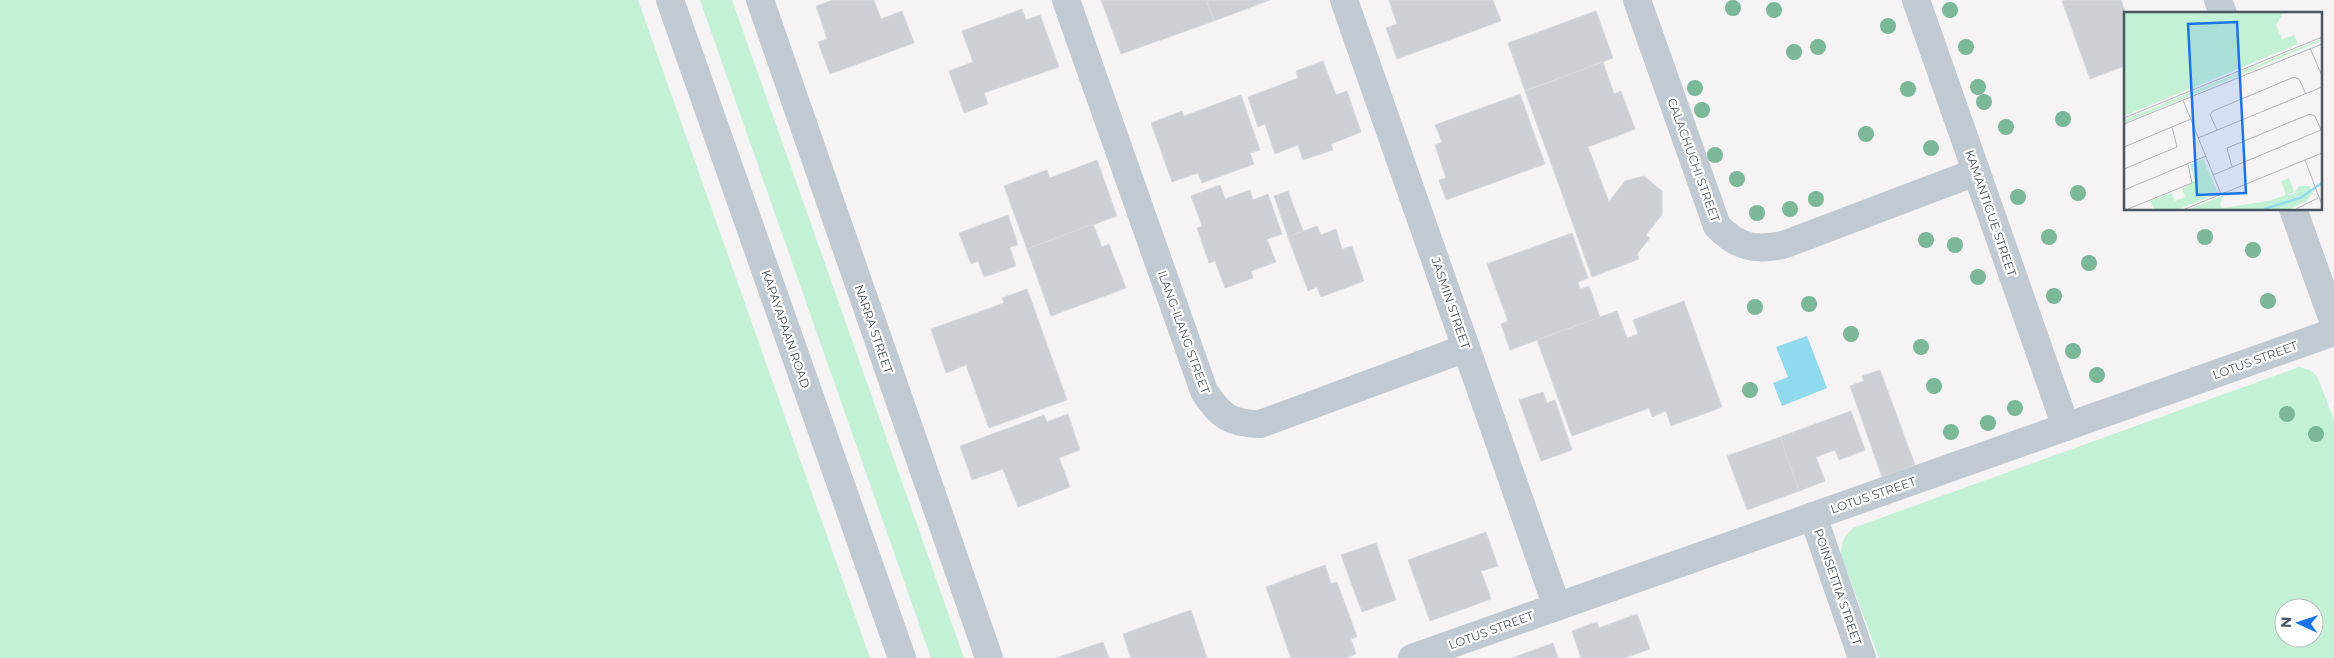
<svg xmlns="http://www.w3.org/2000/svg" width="2334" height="658" viewBox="0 0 2334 658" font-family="Montserrat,sans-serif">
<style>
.green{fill:#c3f1d5;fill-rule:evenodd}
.water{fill:#90daee}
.building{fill:#cdcfd5;stroke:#d7d9de}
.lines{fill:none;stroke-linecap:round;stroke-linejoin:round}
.minor{stroke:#c1cad2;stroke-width:28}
.tree{fill:#7bb799}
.labels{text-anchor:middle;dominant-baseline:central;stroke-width:4.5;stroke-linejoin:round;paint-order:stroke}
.street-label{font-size:12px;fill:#4a5661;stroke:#fff}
.inset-river{fill:none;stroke:#90daee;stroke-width:2.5}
.inset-road{fill:none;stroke:#b1b4b9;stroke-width:1}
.view{fill:#1a73e8;fill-opacity:0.15;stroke:#1a73e8;stroke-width:2.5}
.inset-edge{fill:none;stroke:#4a5661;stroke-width:2.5}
</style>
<rect width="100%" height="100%" fill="#f5f3f3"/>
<g class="green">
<polygon points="0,0 638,0 870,658 0,658"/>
<polygon points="700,0 732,0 964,658 931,658"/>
<path d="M 2299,367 L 2309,370 L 2317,376 L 2334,420 L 2334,658 L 1879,658 L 1841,555 C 1841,542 1844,536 1853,528 ZM 2284,608 L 2314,608 L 2314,638 L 2284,638 Z"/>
</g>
<polygon class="water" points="1807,336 1827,388 1782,406 1773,383 1788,377 1776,347"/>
<g class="building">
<polygon points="833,0 874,0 881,19 902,11 914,43 830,74 818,42 827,39 816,6"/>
<polygon points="1101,0 1206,0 1214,21 1121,54"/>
<polygon points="1206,0 1270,0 1214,21"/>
<polygon points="1389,0 1493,0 1501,21 1397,59 1386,28 1397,24"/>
<polygon points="2065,0 2121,0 2126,14 2125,66 2090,79 2062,1"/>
<polygon points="1022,9 1026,20 1040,15 1059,67 984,93 988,104 964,113 949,71 973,62 962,31"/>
<polygon points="1596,11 1613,58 1525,91 1508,43"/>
<polygon points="1323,61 1336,95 1347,91 1361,132 1331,144 1333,150 1303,160 1298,145 1275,154 1265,124 1258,127 1248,97 1298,78 1296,71"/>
<polygon points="1603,62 1614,94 1621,91 1635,129 1588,147 1609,202 1625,181 1644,176 1662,191 1662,215 1646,235 1650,238 1637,254 1639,259 1592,277 1525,91"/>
<polygon points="1520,94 1545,164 1446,200 1439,180 1446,178 1435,145 1442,142 1435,125"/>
<polygon points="1241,95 1260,150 1250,153 1254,164 1202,183 1198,173 1172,182 1151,123 1182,111 1184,116"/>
<polygon points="1097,160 1117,216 1027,249 1004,186 1047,170 1050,178"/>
<polygon points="1220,185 1225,199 1250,190 1253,200 1268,194 1282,234 1267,239 1276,262 1251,271 1253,278 1225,288 1215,261 1209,263 1197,228 1202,226 1191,196"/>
<polygon points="1288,191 1303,231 1288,237 1274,196"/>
<polygon points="1008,215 1018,245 1010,247 1016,266 984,277 978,261 971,264 959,233"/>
<polygon points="1093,224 1102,247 1109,244 1126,288 1051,316 1027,249"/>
<polygon points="1317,226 1321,235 1336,229 1342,249 1352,246 1364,281 1321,297 1317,287 1308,291 1288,237"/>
<polygon points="1572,233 1588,278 1578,282 1580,289 1589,286 1600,317 1510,350 1501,324 1508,321 1487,264"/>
<polygon points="1027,289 1067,400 989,428 966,365 946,373 931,329 1004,303 1002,298"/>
<polygon points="1684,301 1722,407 1671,426 1666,411 1652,417 1649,408 1572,436 1537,340 1617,311 1627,338 1638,334 1633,320"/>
<polygon points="1880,370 1915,465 1882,477 1850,386 1864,381 1862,376"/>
<polygon points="1543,392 1547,403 1555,400 1572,450 1541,461 1519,400"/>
<polygon points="1851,411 1865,450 1839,460 1835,450 1816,457 1825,481 1799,491 1780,437"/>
<polygon points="1068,414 1080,450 1059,458 1070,487 1018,507 1003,469 972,480 960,446 1044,415 1047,422"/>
<polygon points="1780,437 1799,491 1747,510 1727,456"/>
<polygon points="1486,532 1498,566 1481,571 1491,599 1430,621 1408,560"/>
<polygon points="1376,543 1396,600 1362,612 1341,555"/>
<polygon points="1325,565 1331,584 1337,582 1357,637 1351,639 1356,654 1346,658 1291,658 1266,587"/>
<polygon points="1191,610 1207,658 1131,658 1123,634"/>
<polygon points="1637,614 1650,649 1625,658 1581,658 1572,631 1597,622 1599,628"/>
<polygon points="1103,642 1109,658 1056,658"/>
<polygon points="1553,643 1558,658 1512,658"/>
</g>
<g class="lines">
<g class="minor">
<polyline points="670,0 902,658"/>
<polyline points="760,0 989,658"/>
<path d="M 1066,0 L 1204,391 C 1219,415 1230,424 1260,424 L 1466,348"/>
<polyline points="1344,0 1557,607"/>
<path d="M 1637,0 L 1717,226 C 1738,247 1754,251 1783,245 L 1976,172"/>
<polyline points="1916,0 2066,427"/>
<polyline points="2218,0 2223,14"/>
<polyline points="2293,209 2334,323"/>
<polyline points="1813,516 1862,658"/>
<polyline points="1412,658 2334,332"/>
</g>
</g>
<g class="tree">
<circle cx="1733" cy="8" r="8"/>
<circle cx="1774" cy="10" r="8"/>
<circle cx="1950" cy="10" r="8"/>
<circle cx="1888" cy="26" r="8"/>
<circle cx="1818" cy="47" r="8"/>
<circle cx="1966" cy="47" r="8"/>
<circle cx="1794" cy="52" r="8"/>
<circle cx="1978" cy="87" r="8"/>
<circle cx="1695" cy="88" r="8"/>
<circle cx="1908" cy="89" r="8"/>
<circle cx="1984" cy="102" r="8"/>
<circle cx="1702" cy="110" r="8"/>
<circle cx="2063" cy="119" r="8"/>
<circle cx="2006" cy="127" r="8"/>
<circle cx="1866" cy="134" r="8"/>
<circle cx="1931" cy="148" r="8"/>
<circle cx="1715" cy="155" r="8"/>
<circle cx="1737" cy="179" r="8"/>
<circle cx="2078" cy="193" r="8"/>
<circle cx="2018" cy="197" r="8"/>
<circle cx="1816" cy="199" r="8"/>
<circle cx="1790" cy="209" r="8"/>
<circle cx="1757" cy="213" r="8"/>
<circle cx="2049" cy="237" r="8"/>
<circle cx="2205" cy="237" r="8"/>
<circle cx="1926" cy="240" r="8"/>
<circle cx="1955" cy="245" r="8"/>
<circle cx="2253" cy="250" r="8"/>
<circle cx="2089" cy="263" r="8"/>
<circle cx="1978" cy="277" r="8"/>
<circle cx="2054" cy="296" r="8"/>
<circle cx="2268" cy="301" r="8"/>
<circle cx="1809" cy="304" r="8"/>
<circle cx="1755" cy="307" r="8"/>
<circle cx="1851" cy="334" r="8"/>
<circle cx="1921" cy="347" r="8"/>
<circle cx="2073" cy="351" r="8"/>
<circle cx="2097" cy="375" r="8"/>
<circle cx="1934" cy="386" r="8"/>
<circle cx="1750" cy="390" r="8"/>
<circle cx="2015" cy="408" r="8"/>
<circle cx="2287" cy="414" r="8"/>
<circle cx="1988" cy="423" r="8"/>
<circle cx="1951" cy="432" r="8"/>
<circle cx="2316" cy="434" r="8"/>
</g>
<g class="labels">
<g class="street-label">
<text transform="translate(1694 160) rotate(70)">CALACHUCHI STREET</text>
<text transform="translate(1991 213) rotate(71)">KAMANTIGUE STREET</text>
<text transform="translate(1451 303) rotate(71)">JASMIN STREET</text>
<text transform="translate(786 329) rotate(71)">KAPAYAPAAN ROAD</text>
<text transform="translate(874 329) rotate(71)">NARRA STREET</text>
<text transform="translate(1184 332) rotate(70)">ILANG-ILANG STREET</text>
<text transform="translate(2255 360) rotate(-20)">LOTUS STREET</text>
<text transform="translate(1873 495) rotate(-19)">LOTUS STREET</text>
<text transform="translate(1838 587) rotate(71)">POINSETTIA STREET</text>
<text transform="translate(1491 630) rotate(-20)">LOTUS STREET</text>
</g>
</g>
<g transform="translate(2124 12)">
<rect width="198" height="198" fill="#f5f3f3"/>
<path d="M 0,1 L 159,1 L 152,13 L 158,27 L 170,23 L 174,32 L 0,104 ZM 197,27 L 197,29 L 0,111 L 0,108 ZM 79,147 L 94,181 L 55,197 L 30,197 L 26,189 L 47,181 L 51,189 L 61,185 L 58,177 L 71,169 L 66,152 ZM 165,166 L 170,180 L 163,183 L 170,182 L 175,174 L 185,174 L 189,181 L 182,189 L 166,197 L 66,197 L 100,183 L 96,192 L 98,196 L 144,189 L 162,183 L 157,169 Z" fill="#c3f1d5"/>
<path class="inset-river" d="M 140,197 L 176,186 L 198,171"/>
<path class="inset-road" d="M 186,36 L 198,64M 59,88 L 97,182M 0,106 L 198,25M 0,112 L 198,32M 93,118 L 86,103 L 89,99 L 170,65 L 175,67 L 182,82M 74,126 L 198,75M 0,135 L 67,107M 181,148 L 198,193M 108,155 L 103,136 L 186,102 L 191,104 L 197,118M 0,157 L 53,135 L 48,115M 89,163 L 197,118M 0,178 L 82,144M 4,197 L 68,171 L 64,152M 61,197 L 198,141M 172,197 L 194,186"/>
<path class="view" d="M 113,10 L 122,181 L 73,183 L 64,12 Z"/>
<rect width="198" height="198" class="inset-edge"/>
</g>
<g transform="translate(2299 623) rotate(273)"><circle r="24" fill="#ffffff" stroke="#b7bbc0"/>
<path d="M0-4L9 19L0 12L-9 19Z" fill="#1a73e8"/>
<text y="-8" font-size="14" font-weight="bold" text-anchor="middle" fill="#4a5661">N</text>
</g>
</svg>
